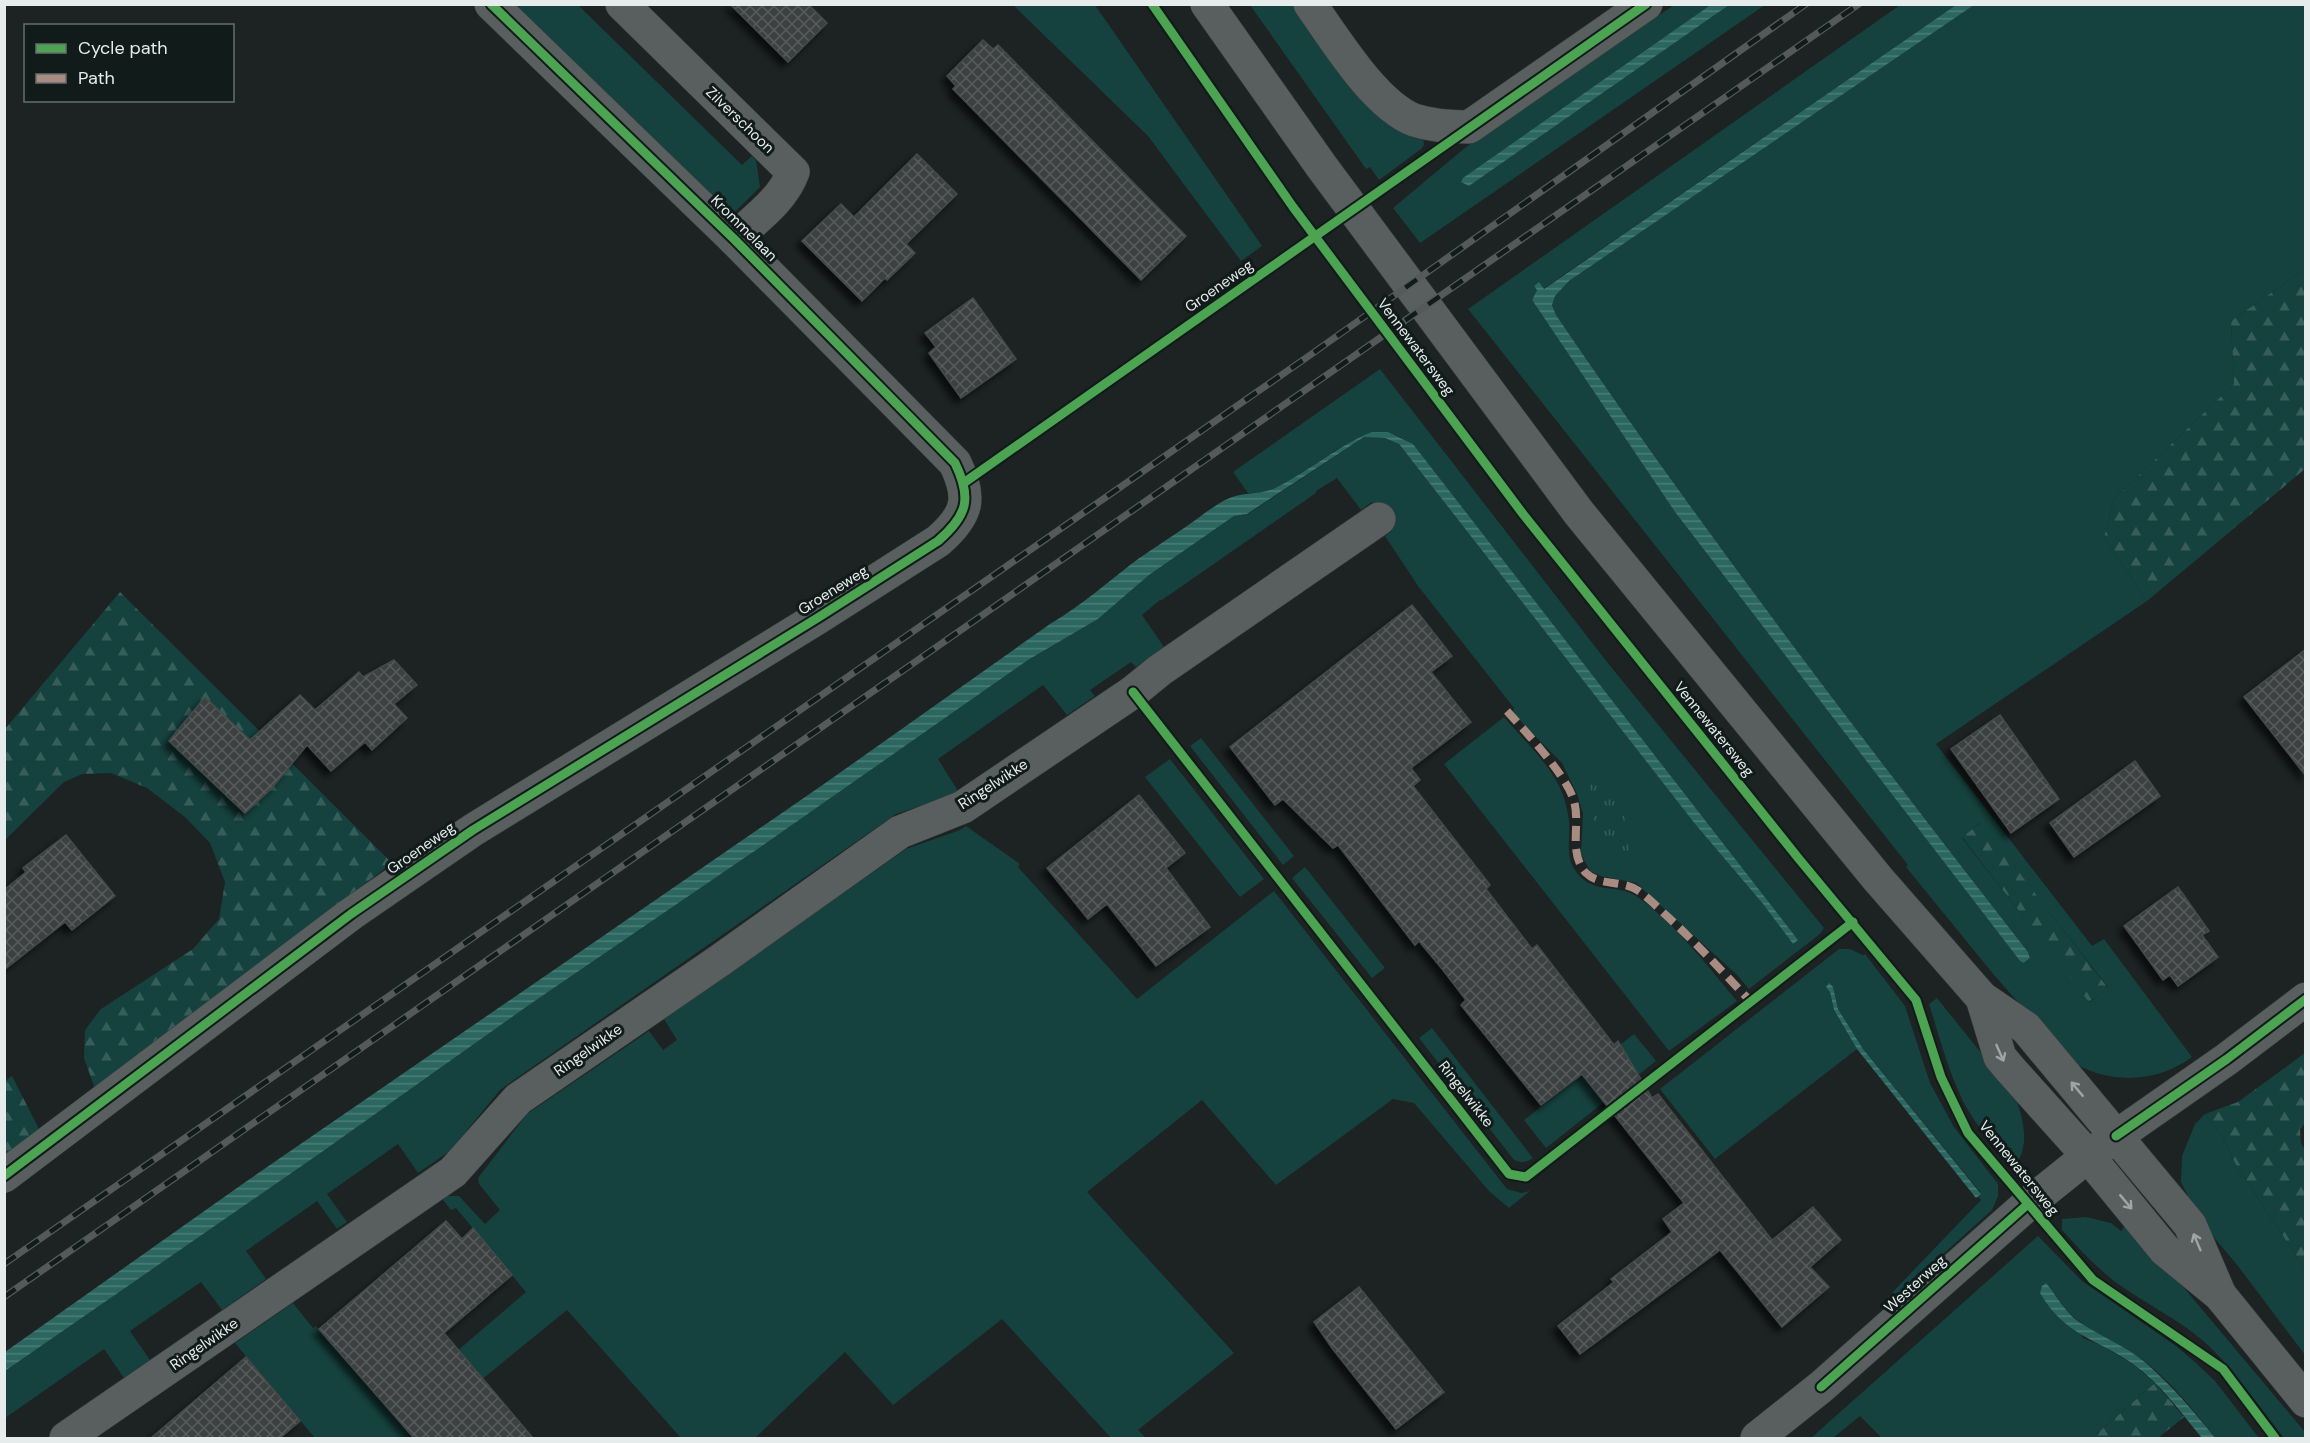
<svg xmlns="http://www.w3.org/2000/svg" width="2310" height="1443" viewBox="0 0 2310 1443" font-family="'DM Sans',sans-serif">
<style>
.grass{fill:#15423e;fill-rule:evenodd}
.forest{fill:url(#forest-firs)}
.park{fill:url(#park-tufts)}
.water{fill:url(#water-rules)}
.building{fill:url(#building-cross-hatch);stroke:#444a49;stroke-width:1.5;filter:url(#shadow)}
.lines{fill:none;stroke-linecap:round;stroke-linejoin:round}
.street-casing{stroke:#373c3c;stroke-width:34}
.secondary-casing{stroke:#373c3c;stroke-width:34}
.street{stroke:#595e5e;stroke-width:33}
.secondary{stroke:#595e5e;stroke-width:33}
.rail-casing{stroke:#545959;stroke-width:7}
.rail{stroke:#101b1a;stroke-width:4.5;stroke-dasharray:14;stroke-linecap:butt}
.quiet{stroke:#a88b81;stroke-width:8;stroke-dasharray:15 8;stroke-linecap:butt}
.cycleway-casing{stroke:#101b1a;stroke-width:13}
.cycleway{stroke:#4ca352;stroke-width:9}
.oneway{stroke:#9fa5a4}
.labels{text-anchor:middle;dominant-baseline:central;stroke-width:6;stroke-linejoin:round;paint-order:stroke}
.street-label{font-size:15px;fill:#e5eceb;stroke:#101b1a}
</style>
<defs>
<pattern id="forest-firs" width="22" height="20" patternUnits="userSpaceOnUse" patternTransform="scale(1.5)"><rect width="22" height="20" fill="#15423e"/><path d="M5 1l3.5 6h-7zM16 11l3.5 6h-7z" fill="#375d5a"/></pattern>
<pattern id="park-tufts" width="24" height="20" patternUnits="userSpaceOnUse" patternTransform="scale(1.5)"><rect width="24" height="20" fill="#15423e"/><path d="M3 7l-1-3M5 7V3M7 7l1-3M15 17l-1-3M17 17v-4M19 17l1-3" fill="none" stroke="#375d5a"/></pattern>
<pattern id="water-rules" width="6" height="5" patternUnits="userSpaceOnUse" patternTransform="scale(1.5)"><rect width="6" height="5" fill="#2b6760"/><path d="M0 2.5h6" fill="none" stroke="#4a7d77"/></pattern>
<pattern id="building-cross-hatch" width="8" height="8" patternUnits="userSpaceOnUse" patternTransform="scale(1.5)"><rect width="8" height="8" fill="#3c403f"/><path d="M0 0l8 8M0 8l8-8" fill="none" stroke="#585c5b"/></pattern>
<filter id="shadow"><feDropShadow dx="-5.5" dy="5.5" stdDeviation="3" flood-color="#0009"/></filter>
</defs>
<rect width="100%" height="100%" fill="#1d2222"/>
<g class="grass">
<polygon points="513,5 578,5 742,165 752,156 756,160 760,187 734,213 725,214"/>
<polygon points="1013,5 1095,5 1262,246 1241,261 1148,136"/>
<polygon points="1250,5 1294,5 1423,137 1424,145 1421,149 1379,180 1370,167 1366,169"/>
<polygon points="1674,5 1712,5 1464,178 1469,186 1729,5 1765,5 1420,243 1393,208 1466,147"/>
<path d="M 1900,5 L 1956,5 L 1543,289 L 1539,283 L 1534,286 L 1537,290 L 1532,300 L 1675,512 L 2020,961 L 2025,963 L 2030,958 L 2028,952 C 1866,744 1705,534 1556,315 L 1552,305 L 1555,296 L 1569,281 L 1974,5 L 2305,5 L 2305,269 L 2231,321 L 2234,384 L 2115,498 L 2104,537 L 2147,601 L 1936,744 L 2092,946 L 2104,939 L 2192,1057 C 2156,1084 2105,1085 2068,1059 L 1994,975 L 1906,867 L 1908,865 L 1468,309 ZM 1980,823 L 2108,987 L 2090,1002 L 1962,838 Z"/>
<path d="M 1380,369 L 1607,662 L 1824,928 L 1820,934 L 1749,989 L 1737,975 L 1636,883 L 1601,876 L 1591,872 L 1581,855 L 1583,814 L 1577,794 L 1562,763 L 1524,725 L 1513,711 L 1514,708 L 1418,586 L 1385,536 L 1392,531 L 1372,502 L 1361,510 L 1337,478 L 1316,491 L 1316,493 L 1162,600 L 1160,600 L 1142,615 L 1164,647 L 1136,667 L 1131,662 L 1090,690 L 1095,696 L 1067,715 L 1043,685 L 938,759 L 958,791 L 953,795 L 896,814 L 511,1082 L 500,1090 L 450,1151 L 418,1173 L 398,1144 L 327,1194 L 347,1222 L 337,1229 L 317,1201 L 246,1251 L 266,1279 L 222,1310 L 201,1282 L 130,1331 L 150,1360 L 124,1378 L 104,1349 L 5,1418 L 5,1371 L 319,1154 L 529,1005 L 762,846 L 1028,660 L 1098,619 L 1149,575 L 1234,516 L 1248,514 L 1364,437 L 1385,438 L 1399,444 L 1695,824 L 1763,904 L 1792,943 L 1797,940 L 1413,444 C 1406,441 1395,433 1387,433 C 1337,430 1298,495 1248,493 L 1233,472 Z"/>
<path d="M 1504,717 C 1524,741 1554,767 1564,798 C 1566,805 1568,813 1569,820 C 1571,839 1564,857 1577,873 C 1595,896 1618,882 1639,898 C 1677,926 1706,964 1737,1001 L 1669,1051 L 1444,764 Z"/>
<polygon points="1201,738 1294,856 1283,865 1190,746"/>
<polygon points="1170,759 1264,879 1240,897 1145,777"/>
<polygon points="966,826 1020,864 1018,867 1137,999 1274,891 1507,1189 1521,1193 1530,1191 1509,1208 1489,1191 1414,1103 1393,1099 1276,1185 1202,1100 1087,1192 1234,1353 1138,1430 1146,1438 1111,1438 1002,1319 893,1405 845,1352 755,1438 681,1438 567,1310 410,1438 315,1438 235,1343 293,1303 313,1328 316,1326 388,1410 526,1292 456,1208 451,1210 443,1200 447,1196 459,1196 485,1224 500,1210 479,1184 478,1178 527,1114 649,1031 663,1050 677,1040 664,1019 906,849 960,830"/>
<polygon points="1305,867 1385,968 1372,978 1292,878"/>
<polygon points="1839,949 1850,949 1863,955 1865,954 1905,1006 1930,1083 1954,1127 1998,1184 1998,1196 1992,1210 1889,1303 1886,1299 1981,1200 1978,1196 1981,1193 1863,1049 1838,1009 1833,987 1830,992 1834,1010 1857,1049 1715,1159 1660,1089"/>
<path d="M 1937,998 L 2014,1094 C 2023,1116 2032,1149 2013,1167 C 1995,1147 1975,1125 1963,1101 C 1948,1070 1939,1036 1929,1004 Z"/>
<path d="M 1432,1028 L 1533,1158 C 1527,1163 1521,1163 1514,1160 L 1419,1038 Z"/>
<polygon points="1634,1034 1656,1061 1546,1148 1524,1120"/>
<polygon points="2205,1114 2222,1136 2236,1165 2305,1269 2305,1355 2238,1266 2201,1222 2181,1182 2182,1156 2195,1124"/>
<path d="M 2086,1217 L 2111,1223 L 2121,1231 L 2125,1226 L 2164,1264 L 2305,1432 L 2305,1438 L 2284,1438 C 2260,1408 2237,1373 2209,1346 C 2181,1320 2145,1304 2114,1281 C 2095,1266 2078,1248 2062,1230 L 2062,1219 Z"/>
<path d="M 2038,1236 L 2082,1281 L 2176,1346 L 2196,1363 L 2215,1381 L 2259,1438 L 2215,1438 C 2194,1410 2171,1382 2143,1360 C 2122,1345 2095,1336 2076,1319 C 2066,1311 2060,1301 2052,1290 L 2083,1338 L 2103,1346 L 2134,1365 L 2155,1383 L 2092,1438 L 1882,1438 L 1860,1416 L 1833,1438 L 1811,1438 Z"/>
</g>
<g class="forest">
<polygon points="2305,269 2305,469 2147,601 2104,537 2115,498 2234,384 2231,321"/>
<polygon points="120,592 392,863 95,1089 84,1058 85,1030 101,1009 193,949 219,919 225,882 210,843 185,817 147,788 111,773 82,774 64,782 5,840 5,729"/>
<polygon points="1981,823 2108,988 2089,1002 1962,837"/>
<polygon points="2305,1053 2305,1123 2300,1129 2301,1144 2306,1151 2305,1269 2236,1165 2222,1136 2205,1114 2238,1102"/>
<polygon points="12,1076 41,1133 5,1158 5,1081"/>
<polygon points="2155,1383 2184,1417 2158,1438 2092,1438"/>
</g>
<polygon class="park" points="1588,779 1620,787 1630,856 1597,848"/>
<g class="water">
<polygon points="1712,4 1729,5 1469,186 1461,182 1463,178"/>
<path d="M 1956,5 L 1974,5 L 1569,281 L 1555,296 L 1552,305 L 1556,315 C 1705,534 1866,744 2028,952 L 2030,958 L 2024,963 L 2020,961 L 1675,512 L 1532,300 L 1537,290 L 1534,286 L 1539,282 L 1544,289 Z"/>
<path d="M 1372,432 L 1388,432 L 1413,444 L 1798,940 L 1793,944 L 1763,904 L 1695,824 L 1399,444 L 1385,438 L 1364,437 L 1247,514 L 1234,516 L 1149,575 L 1098,619 L 1028,660 L 762,846 L 529,1005 L 319,1154 L 5,1371 L 5,1352 L 244,1183 L 824,784 L 1050,624 C 1082,605 1109,581 1138,559 C 1154,548 1171,537 1187,526 C 1200,517 1212,507 1225,500 C 1242,491 1260,496 1277,487 C 1310,471 1338,445 1372,432 Z"/>
<polygon points="1829,983 1833,987 1838,1009 1863,1049 1981,1194 1976,1198 1857,1049 1834,1010 1830,992 1826,987"/>
<path d="M 2046,1283 C 2057,1296 2065,1312 2079,1322 C 2101,1337 2126,1346 2146,1363 C 2172,1386 2194,1411 2215,1438 L 2202,1438 C 2181,1413 2161,1384 2133,1364 C 2096,1338 2065,1336 2040,1293 L 2042,1286 Z"/>
</g>
<g class="building">
<polygon points="730,4 808,4 827,23 788,62"/>
<polygon points="983,40 993,49 998,45 1186,236 1141,280 953,89 956,86 947,76"/>
<polygon points="917,154 957,194 906,244 915,253 887,280 885,278 862,301 802,241 841,204 854,217"/>
<polygon points="973,298 1016,359 961,398 929,353 936,347 925,333"/>
<polygon points="1412,605 1452,656 1431,672 1471,722 1411,768 1420,780 1413,786 1490,885 1486,889 1532,949 1537,945 1614,1045 1618,1041 1652,1098 1658,1094 1772,1240 1813,1207 1841,1240 1810,1267 1829,1287 1782,1327 1720,1250 1580,1354 1558,1326 1614,1282 1611,1279 1672,1232 1663,1219 1684,1203 1582,1074 1541,1105 1461,1005 1466,1000 1443,970 1419,941 1415,945 1338,845 1333,848 1283,799 1275,805 1230,747"/>
<polygon points="2306,649 2306,776 2244,697"/>
<polygon points="394,660 417,685 394,704 407,718 372,750 365,742 331,771 307,745 271,789 245,813 169,741 205,697 250,740 300,695 315,710 359,672 363,677"/>
<polygon points="2000,715 2059,799 2011,833 1951,749"/>
<polygon points="2135,761 2160,796 2074,857 2050,823"/>
<polygon points="1139,795 1185,853 1166,868 1210,927 1156,966 1107,904 1088,919 1047,868"/>
<polygon points="66,835 115,896 72,930 65,922 4,970 4,890 26,872 23,868"/>
<polygon points="2178,887 2209,931 2202,935 2218,957 2178,986 2170,975 2163,980 2124,926"/>
<polygon points="446,1221 462,1239 473,1228 512,1275 444,1333 533,1438 414,1438 319,1329"/>
<polygon points="1359,1287 1444,1392 1396,1429 1332,1348 1314,1322"/>
<polygon points="246,1357 300,1421 280,1438 151,1438"/>
</g>
<g class="lines">
<g class="street-casing">
<g id="street">
<path d="M 622,4 L 793,172 C 783,200 755,219 734,239"/>
<path d="M 1310,4 C 1335,39 1374,104 1414,120 C 1433,126 1450,127 1469,127 L 1646,4"/>
<path d="M 4,1176 L 351,914 L 473,830 L 819,617 L 938,541 C 968,515 972,498 955,463 L 734,239 L 491,4"/>
<polyline points="66,1438 453,1172 518,1099 719,961 900,832 963,807 1133,692 1160,670 1379,519"/>
<polyline points="1757,1438 1821,1387 2028,1204 2088,1156 2227,1059 2306,999"/>
</g>
</g>
<g class="secondary-casing">
<g id="secondary">
<polyline points="1207,4 1322,167 1579,513 1878,879 1982,998 2026,1028 2190,1225 2220,1295"/>
<polyline points="1982,998 2000,1057 2010,1069 2088,1156 2165,1250 2220,1295 2306,1401"/>
</g>
</g>
<use href="#street" class="street"/>
<use href="#secondary" class="secondary"/>
<g class="rail-casing">
<g id="rail">
<polyline points="4,1264 1313,353 1806,4"/>
<polyline points="4,1297 1859,4"/>
</g>
</g>
<use href="#rail" class="rail"/>
<path class="quiet" d="M 1507,711 C 1526,732 1564,773 1573,798 C 1582,822 1567,852 1586,873 C 1599,886 1622,880 1637,890 C 1648,897 1658,908 1668,917 C 1697,944 1724,973 1751,1002"/>
<g class="cycleway-casing">
<g id="cycleway">
<polyline points="1152,4 1293,207 1523,514 1799,859 1916,1000 1941,1077 1968,1133 2093,1280 2223,1369 2275,1438"/>
<polyline points="965,482 1646,4"/>
<polyline points="1133,692 1509,1174 1526,1177 1853,922"/>
<polyline points="2116,1136 2227,1059 2306,999"/>
<path d="M 4,1176 L 351,914 L 473,830 L 819,617 L 938,541 C 968,515 972,498 955,463 L 734,239 L 491,4"/>
<polyline points="1821,1387 2028,1204"/>
</g>
</g>
<use href="#cycleway" class="cycleway"/>
</g>
<defs><path id="oneway-shaft" d="M-6 0H5M1.5-3L5.5 0L1.5 3" fill="none" stroke-width="1.6" stroke-linecap="round" stroke-linejoin="round" transform="scale(1.5)"/></defs>
<g class="oneway">
<use href="#oneway-shaft" transform="translate(2000 1053) rotate(66)"/>
<use href="#oneway-shaft" transform="translate(2077 1089) rotate(-130)"/>
<use href="#oneway-shaft" transform="translate(2126 1202) rotate(50)"/>
<use href="#oneway-shaft" transform="translate(2197 1242) rotate(-113)"/>
</g>
<g class="labels">
<g class="street-label">
<text transform="translate(740 120) rotate(44)">Zilverschoon</text>
<text transform="translate(744 228) rotate(45)">Krommelaan</text>
<text transform="translate(1219 286) rotate(-35)">Groeneweg</text>
<text transform="translate(1416 347) rotate(53)">Vennewatersweg</text>
<text transform="translate(833 590) rotate(-32)">Groeneweg</text>
<text transform="translate(1714 729) rotate(51)">Vennewatersweg</text>
<text transform="translate(993 784) rotate(-33)">Ringelwikke</text>
<text transform="translate(421 848) rotate(-35)">Groeneweg</text>
<text transform="translate(588 1050) rotate(-35)">Ringelwikke</text>
<text transform="translate(1466 1094) rotate(52)">Ringelwikke</text>
<text transform="translate(2019 1168) rotate(51)">Vennewatersweg</text>
<text transform="translate(1915 1284) rotate(-42)">Westerweg</text>
<text transform="translate(204 1344) rotate(-35)">Ringelwikke</text>
</g>
</g>
<rect width="2310" height="1443" fill="none" stroke="#e5eceb" stroke-width="12"/>
<rect x="24" y="24" width="210" height="78" fill="#101b1a" stroke="#656f6e" stroke-width="1.5"/>
<rect x="36" y="44" width="30" height="9" fill="#4ca352" stroke="#656f6e" stroke-width="1.5"/>
<text x="78" y="54" font-size="18" fill="#e5eceb">Cycle path</text>
<rect x="36" y="74" width="30" height="9" fill="#a88b81" stroke="#656f6e" stroke-width="1.5"/>
<text x="78" y="84" font-size="18" fill="#e5eceb">Path</text>
</svg>
